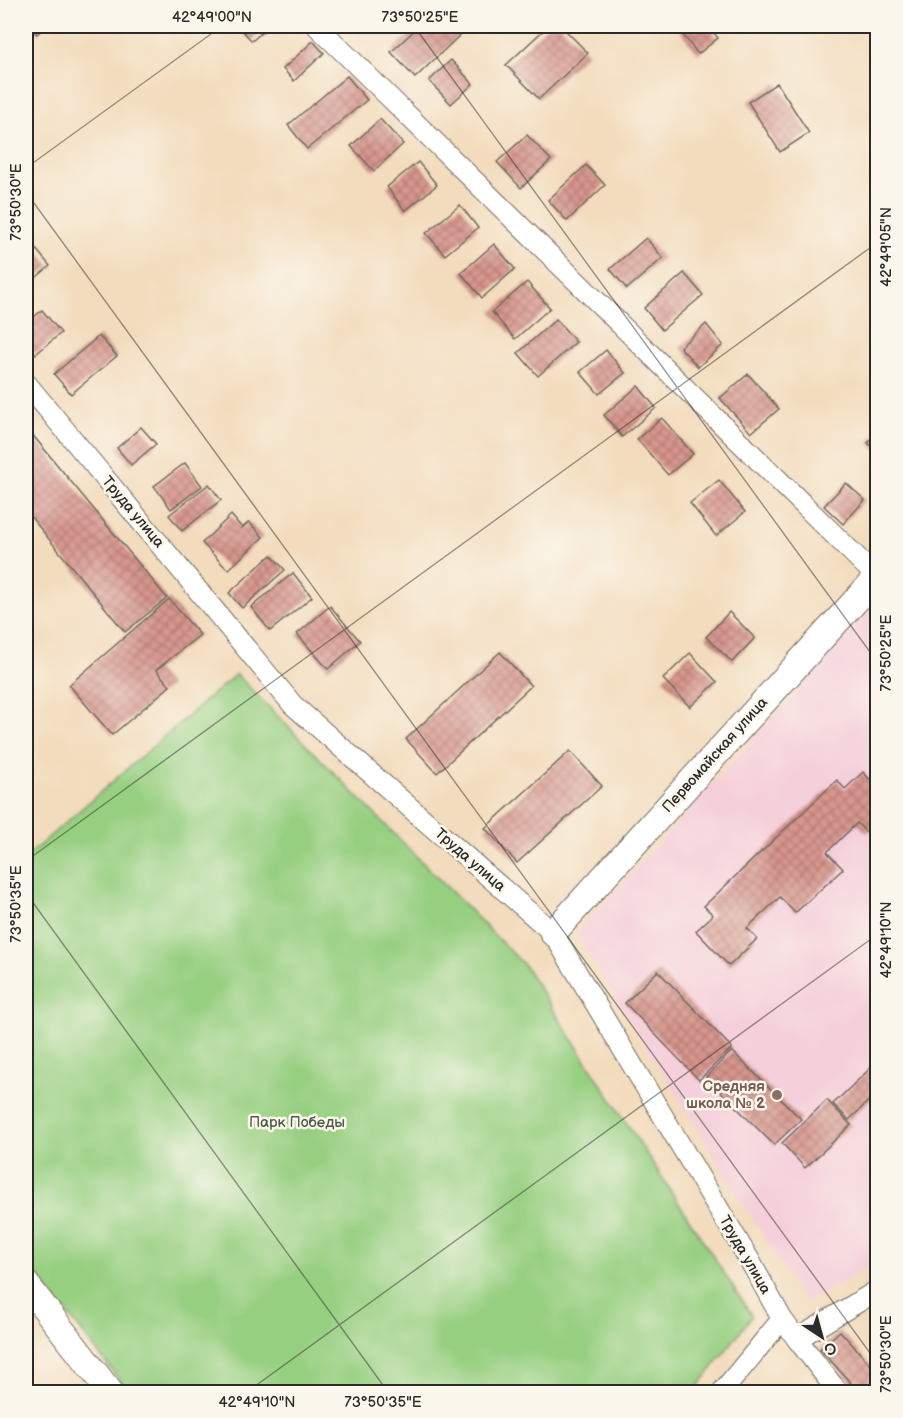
<svg xmlns="http://www.w3.org/2000/svg" width="903" height="1418" viewBox="0 0 903 1418" font-family="'Balsamiq Sans',sans-serif">
<style>
.built{fill:#f5cfda}
.green{fill:#97cf81;stroke:#617d56;stroke-width:1.5}
.building{fill:url(#building-cross-hatch)}
.lines{fill:none;stroke-linecap:round;stroke-linejoin:round}
.minor-casing{stroke:#71695e;stroke-width:22}
.tertiary-casing{stroke:#71695e;stroke-width:28}
.minor{stroke:#fff;stroke-width:20}
.tertiary{stroke:#fff;stroke-width:26}
.ticks{fill:none;stroke:#2b2b2b;stroke-width:1.5;stroke-opacity:0.45}
.education-dot{fill:#8d6e63;stroke:#fbf7ec;stroke-width:2}
.labels{text-anchor:middle;dominant-baseline:central;stroke-width:5;stroke-linejoin:round;paint-order:stroke}
.street-label{font-size:15px;fill:#2b2b2b;stroke:#fbf7ec}
.education-label{font-size:15px;font-weight:bold;fill:#785e54;stroke:#fbf7ec;text-anchor:end}
.park-label{font-size:15px;fill:#4b5c45;stroke:#fbf7ec}
.neatline{fill:none;stroke:#2b2b2b;stroke-width:2}
.ticks-label{font-size:15px;text-anchor:middle;fill:#2b2b2b}
</style>
<defs>
<pattern id="building-cross-hatch" width="8" height="8" patternUnits="userSpaceOnUse" patternTransform="scale(1.5)"><rect width="8" height="8" fill="#d8968e"/><path d="M0 0l8 8M0 8l8-8" fill="none" stroke="#af7b74"/></pattern>
</defs>
<rect width="100%" height="100%" fill="#fbf7ec"/>
<filter id="ink" filterUnits="userSpaceOnUse"><feTurbulence type="fractalNoise" baseFrequency=".0167" numOctaves="2"/><feDisplacementMap in="SourceGraphic" scale="12" xChannelSelector="R" yChannelSelector="G"/><feConvolveMatrix kernelMatrix="1 2 1 2 8 2 1 2 1" color-interpolation-filters="sRGB"/></filter>
<filter id="wash" filterUnits="userSpaceOnUse"><feTurbulence type="fractalNoise" baseFrequency=".008" numOctaves="4" result="noise"/><feDisplacementMap in="SourceGraphic" scale="24" xChannelSelector="R" yChannelSelector="G"/><feGaussianBlur stdDeviation="1.35" result="paint"/><feColorMatrix in="noise" values="0 0 0 0 0 0 0 0 0 0 0 0 0 0 0 0 0 1.4 0 .05"/><feComposite in="paint" operator="in"/></filter>
<g filter="url(#wash)">
<rect width="100%" height="100%" fill="#f3dcbd"/>
<polygon class="built" points="876,604 877,605 878,1255 868,1268 805,1303 576,934"/>
<polygon class="green" points="236,674 524,965 752,1316 694,1392 129,1392 26,1261 26,857"/>
<g id="blocks">
<g class="building">
<polygon points="28,26 45,26 37,34"/>
<polygon points="238,26 269,26 252,41"/>
<polygon points="419,26 453,26 461,34 415,78 391,52"/>
<polygon points="548,26 561,26 588,53 539,99 506,65"/>
<polygon points="676,26 709,26 718,38 698,54"/>
<polygon points="313,41 324,53 294,81 283,69"/>
<polygon points="451,60 473,84 451,104 429,81"/>
<polygon points="347,76 367,100 307,149 288,125"/>
<polygon points="777,83 809,133 780,152 748,102"/>
<polygon points="380,119 403,144 374,171 351,146"/>
<polygon points="527,135 551,160 521,188 497,162"/>
<polygon points="418,162 437,185 405,211 387,187"/>
<polygon points="586,165 605,185 567,221 548,200"/>
<polygon points="460,205 478,228 445,255 426,233"/>
<polygon points="646,238 663,258 627,289 610,269"/>
<polygon points="494,244 515,269 482,298 461,273"/>
<polygon points="35,248 50,266 26,286 26,255"/>
<polygon points="684,273 703,295 662,330 644,308"/>
<polygon points="527,282 550,308 515,339 492,312"/>
<polygon points="42,310 61,333 36,354 26,341 26,324"/>
<polygon points="556,319 576,342 538,376 518,353"/>
<polygon points="706,324 723,345 698,367 680,347"/>
<polygon points="99,336 117,356 71,394 54,374"/>
<polygon points="606,350 625,373 599,394 580,372"/>
<polygon points="748,374 779,409 751,433 720,398"/>
<polygon points="638,386 656,408 622,437 604,415"/>
<polygon points="662,418 693,454 668,475 637,439"/>
<polygon points="26,427 167,598 125,632 26,511"/>
<polygon points="141,427 156,444 131,465 117,448"/>
<polygon points="878,431 878,451 868,443"/>
<polygon points="185,463 202,486 171,509 154,486"/>
<polygon points="719,480 745,512 716,536 690,503"/>
<polygon points="846,483 865,500 843,524 824,506"/>
<polygon points="209,484 221,500 182,531 169,515"/>
<polygon points="231,515 242,528 249,522 263,537 228,570 202,543"/>
<polygon points="271,555 285,570 242,608 229,593"/>
<polygon points="293,573 312,597 270,631 251,607"/>
<polygon points="169,599 200,635 156,670 170,686 112,735 69,685"/>
<polygon points="330,606 360,641 328,669 297,634"/>
<polygon points="729,612 755,638 732,662 706,637"/>
<polygon points="500,652 531,686 437,773 406,739"/>
<polygon points="690,653 717,682 690,707 663,679"/>
<polygon points="570,751 602,786 517,863 485,828"/>
<polygon points="863,772 878,788 878,823 867,833 857,823 827,852 843,869 795,913 780,897 747,928 757,939 729,966 696,931 713,915 704,906 837,780 845,789"/>
<polygon points="658,971 732,1048 699,1080 625,1003"/>
<polygon points="732,1051 801,1119 774,1145 706,1077"/>
<polygon points="878,1061 878,1092 849,1120 833,1104"/>
<polygon points="827,1100 851,1125 805,1168 782,1143"/>
<polygon points="840,1331 878,1373 878,1389 873,1392 859,1392 820,1349"/>
</g>
</g>
</g>
<g filter="url(#ink)">
<use href="#blocks" fill-opacity="0" stroke="#71695e" stroke-width="1.5"/>
<g class="lines">
<g class="minor-casing">
<g id="minor">
<polyline points="317,26 877,577"/>
<polyline points="26,383 293,705 553,933 750,1261 782,1319 722,1392"/>
<polyline points="782,1319 797,1339 878,1290"/>
<polyline points="797,1339 838,1392"/>
</g>
</g>
<g class="tertiary-casing">
<g id="tertiary">
<polyline points="553,933 878,576"/>
<polyline points="26,1284 110,1392"/>
</g>
</g>
<use href="#minor" class="minor"/>
<use href="#tertiary" class="tertiary"/>
</g>
</g>
<path class="ticks" d="M 414,26 L 878,663M 26,168 L 222,26M 26,192 L 878,1364M 26,861 L 878,242M 26,893 L 388,1392M 247,1392 L 878,934"/>
<circle class="education-dot" cx="777" cy="1095" r="6"/>
<g class="labels">
<g class="street-label">
<text transform="translate(133 512) rotate(50)">Труда улица</text>
<text transform="translate(715 755) rotate(-48)">Первомайская улица</text>
<text transform="translate(470 860) rotate(41)">Труда улица</text>
<text transform="translate(745 1255) rotate(60)">Труда улица</text>
</g>
<g class="education-label">
<text x="765" y="1086">Средняя<tspan x="765" dy="17">школа № 2</tspan></text>
</g>
<g class="park-label">
<text x="297" y="1122">Парк Победы</text>
</g>
</g>
<rect width="903" height="1418" fill="none" stroke="#fbf7ec" stroke-width="66"/>
<g transform="translate(822 1337) rotate(144)" stroke="#fbf7ec" stroke-width="4.5" paint-order="stroke">
<path d="M0-4.5L10 22L0 15L-10 22Z" fill="#2b2b2b"/>
<text y="-9" font-size="16" font-weight="bold" text-anchor="middle" fill="#2b2b2b">С</text>
</g>
<rect x="33" y="33" width="837" height="1352" class="neatline"/>
<g class="ticks-label">
<text x="212" y="22">42°49'00"N</text>
<text x="420" y="22">73°50'25"E</text>
<text transform="translate(16 202) rotate(-90)" y="5">73°50'30"E</text>
<text transform="translate(886 247) rotate(-90)" y="5">42°49'05"N</text>
<text transform="translate(886 653) rotate(-90)" y="5">73°50'25"E</text>
<text transform="translate(16 904) rotate(-90)" y="5">73°50'35"E</text>
<text transform="translate(886 940) rotate(-90)" y="5">42°49'10"N</text>
<text transform="translate(886 1354) rotate(-90)" y="5">73°50'30"E</text>
<text x="257" y="1407">42°49'10"N</text>
<text x="383" y="1407">73°50'35"E</text>
</g>
</svg>
